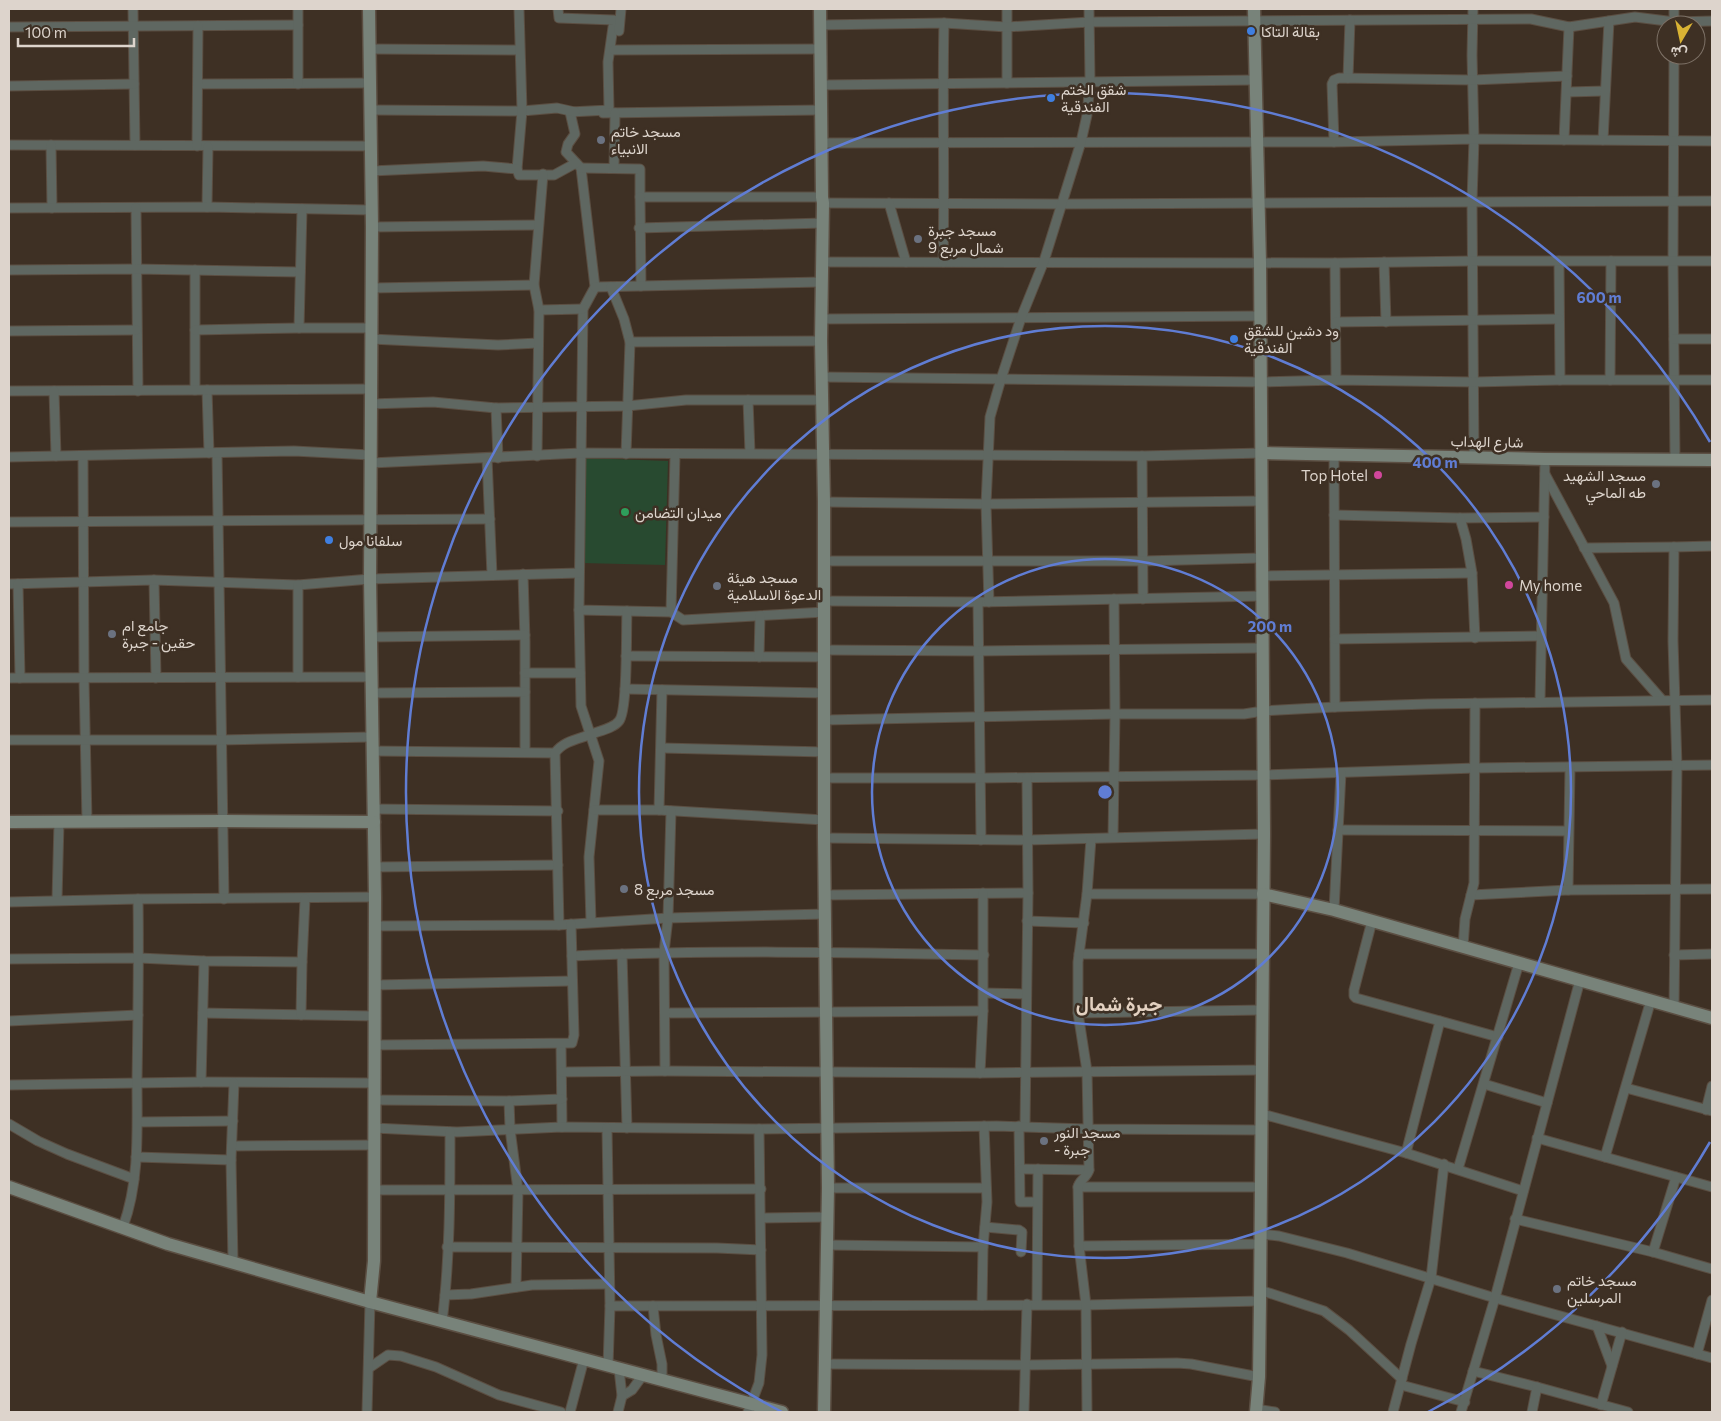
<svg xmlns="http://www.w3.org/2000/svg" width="1721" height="1421" viewBox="0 0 1721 1421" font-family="Commissioner,Vazirmatn,sans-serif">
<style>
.green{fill:#284a30}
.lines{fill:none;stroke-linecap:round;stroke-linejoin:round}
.street-casing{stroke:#5b4e42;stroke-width:11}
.secondary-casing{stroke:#5b4e42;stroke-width:15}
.street{stroke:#5f6761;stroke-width:9}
.secondary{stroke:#78837a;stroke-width:12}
.ring{fill:none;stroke:#607dd4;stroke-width:2.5}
.shop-dot{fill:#3f7fe0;stroke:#3e3024;stroke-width:2}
.worship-dot{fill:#6b7280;stroke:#3e3024;stroke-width:2}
.hotel-dot{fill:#d1479c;stroke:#3e3024;stroke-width:2}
.leisure-dot{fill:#2e9e5b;stroke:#3e3024;stroke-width:2}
.labels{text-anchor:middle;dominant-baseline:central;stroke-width:5;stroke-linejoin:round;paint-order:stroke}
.poi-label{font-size:15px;fill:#ddd4cc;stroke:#3e3024;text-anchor:start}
.street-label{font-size:15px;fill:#ddd4cc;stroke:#3e3024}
.district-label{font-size:20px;font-weight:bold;fill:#e3d1c1;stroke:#3e3024}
.centre{fill:#607dd4;stroke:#3e3024;stroke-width:2.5}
.ring-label{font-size:15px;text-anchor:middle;font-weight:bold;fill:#607dd4;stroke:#3e3024;stroke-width:5;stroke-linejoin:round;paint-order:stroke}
</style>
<rect width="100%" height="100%" fill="#3e3024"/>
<polygon class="green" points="584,458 668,461 665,565 581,563"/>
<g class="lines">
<g class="street-casing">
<g id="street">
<polyline points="133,9 135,145"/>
<polyline points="558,9 559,18 614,20 608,62 609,110 570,112 575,134 568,144 566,152 581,168 595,287 583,309 579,610 671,612 683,620 825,612"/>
<polyline points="1007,9 1007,83"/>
<polyline points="1473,9 1472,55 1474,139 1472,201 1474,457"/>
<polyline points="1674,9 1674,25"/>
<polyline points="820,25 944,23 1007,27 1090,22 1531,19 1569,27 1635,17 1675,22 1712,21"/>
<polyline points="9,27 298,25"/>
<polyline points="619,31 621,9"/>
<polyline points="370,49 519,50"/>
<polyline points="614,50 821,49"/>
<polyline points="1674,55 1673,260 1675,459"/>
<polyline points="1348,78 1350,20"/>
<polyline points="198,84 370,83"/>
<polyline points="298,84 298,9"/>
<polyline points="821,85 1255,80"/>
<polyline points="9,86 134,84"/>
<polyline points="1567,92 1605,91"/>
<polyline points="371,110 522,111 557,108 575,112"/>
<polyline points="603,113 822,110"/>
<polyline points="1564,140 1569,27"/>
<polyline points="1603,140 1609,21"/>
<polyline points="1334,142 1332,84 1334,80 1339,78 1472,80 1567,76"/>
<polyline points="821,143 1334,142 1474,139 1712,141"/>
<polyline points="9,145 371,146"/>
<polyline points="51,145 52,208"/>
<polyline points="197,146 198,26"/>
<polyline points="581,168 640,169 640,197 822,197"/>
<polyline points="614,168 615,113"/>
<polyline points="517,169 522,111 519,9"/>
<polyline points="371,171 483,166 517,169 519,175 554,175 576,163"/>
<polyline points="640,197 641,286"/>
<polyline points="823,203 1061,204 1712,201"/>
<polyline points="889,203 906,262"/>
<polyline points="207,207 208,147"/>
<polyline points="9,208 207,207 371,210"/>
<polyline points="136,208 138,391"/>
<polyline points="372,227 538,225"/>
<polyline points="639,228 823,223"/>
<polyline points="1559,261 1560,380"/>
<polyline points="822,262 1335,263 1472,261 1712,261"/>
<path d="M 943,262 C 945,182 942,102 944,23"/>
<polyline points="1384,262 1386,322"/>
<polyline points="1335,263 1336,380"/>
<polyline points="9,270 136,269 300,272"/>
<polyline points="195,270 195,390"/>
<polyline points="595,287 822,282"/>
<polyline points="611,287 624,319 630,342 626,454"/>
<polyline points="372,288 534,285"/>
<polyline points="539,310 583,309"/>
<polyline points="822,319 1260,316"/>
<polyline points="1336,322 1559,319"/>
<polyline points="299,328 302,209"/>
<polyline points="195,330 299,328 371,328"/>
<polyline points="9,331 136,330"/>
<polyline points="371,339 498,345 538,343"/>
<polyline points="1674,339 1712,339"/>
<polyline points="630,342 821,341"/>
<polyline points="822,377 1261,382 1336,380 1474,382 1560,380 1712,380"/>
<polyline points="1610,380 1611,261"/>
<polyline points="207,390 209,453"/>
<polyline points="9,391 370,389"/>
<polyline points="54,391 56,456"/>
<polyline points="748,400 750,453"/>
<polyline points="370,404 433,402 496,408 627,406 686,400 822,400"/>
<polyline points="496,408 498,458"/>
<polyline points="217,453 224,899"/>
<polyline points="1334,455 1335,707"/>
<polyline points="83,456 84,679 87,822"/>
<polyline points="537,456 539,310 534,285 543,174"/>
<polyline points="1142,456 1143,599"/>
<polyline points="9,457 294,451 370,455"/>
<polyline points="487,458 492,575"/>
<polyline points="371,463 581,453 1142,456 1262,453"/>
<polyline points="1545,474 1614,603 1626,659 1662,700"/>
<polyline points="824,502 986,504 1262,501"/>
<polyline points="1334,515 1460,518 1544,517"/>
<polyline points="1460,518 1466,539 1472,573 1475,638"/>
<polyline points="9,522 490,519"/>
<polyline points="1584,548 1674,547"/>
<polyline points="824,561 1143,561 1261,558"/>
<polyline points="523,574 525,641 525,752"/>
<polyline points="1261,576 1472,573"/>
<polyline points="154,580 156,678"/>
<polyline points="9,584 154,580 298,585 370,579 579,573"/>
<polyline points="18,584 20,678"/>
<polyline points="825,601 978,602 1262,596"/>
<polyline points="978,602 981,840"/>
<polyline points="989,602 986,504 990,417 1001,379 1021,318 1044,261 1081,142 1087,115 1090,82 1089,9"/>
<polyline points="579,610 581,706 599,761 589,857 591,922"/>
<polyline points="671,612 675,455"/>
<polyline points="371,637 525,635"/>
<polyline points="1335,639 1541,636"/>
<polyline points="824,650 978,651 1262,648"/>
<polyline points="626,656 824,657"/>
<polyline points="759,657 760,616"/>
<polyline points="525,673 580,673"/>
<polyline points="298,677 298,585"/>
<polyline points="9,678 372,677"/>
<polyline points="625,689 824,693"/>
<polyline points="372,693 525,692"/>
<polyline points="1540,702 1545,459"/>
<polyline points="825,720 1115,714 1244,714 1263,711 1335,707 1427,704 1712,700"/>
<polyline points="9,740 221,740 372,737"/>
<polyline points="662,748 825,752"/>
<polyline points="373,751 555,753"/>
<polyline points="825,778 982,778 1263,775 1476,768 1712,765"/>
<polyline points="373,809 558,811"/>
<polyline points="594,810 659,810 824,820"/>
<polyline points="659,810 662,690"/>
<polyline points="1338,830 1568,831"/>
<polyline points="1113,837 1115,714 1114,599"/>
<polyline points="824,838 1027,840 1264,834"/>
<polyline points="374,867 558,865"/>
<polyline points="1568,890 1570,767"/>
<polyline points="1087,894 1263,894"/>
<polyline points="825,895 1028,893"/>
<polyline points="1471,895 1568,890 1712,889"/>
<polyline points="57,900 59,822"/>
<polyline points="9,902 138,899 375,897"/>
<polyline points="1334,910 1341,773"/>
<polyline points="1027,921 1084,923"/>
<polyline points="1372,921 1354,990 1354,996 1356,998 1440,1021"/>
<path d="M 559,925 L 555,753 C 563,741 579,739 592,734 C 599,731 614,728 619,721 C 628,711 626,629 627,611"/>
<polyline points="375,926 559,925 668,918 826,914"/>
<polyline points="1463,947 1465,919 1474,883 1475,703"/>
<polyline points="622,954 627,1128"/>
<polyline points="1079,954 1263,954"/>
<polyline points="1674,955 1712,954"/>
<path d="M 572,956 C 709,950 846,952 984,955"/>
<polyline points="9,959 139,958 204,961 302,962"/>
<polyline points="375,985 572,981"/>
<polyline points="984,993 1026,994"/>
<polyline points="1674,1007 1677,766 1673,641 1674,547 1712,546"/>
<polyline points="203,1013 375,1016"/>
<polyline points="665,1013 983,1011"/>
<polyline points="1078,1013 1262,1010"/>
<polyline points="301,1015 302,962 305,899"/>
<polyline points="9,1021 138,1015"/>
<polyline points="561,1044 562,1127"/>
<polyline points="375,1045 572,1043 574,1035 571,924"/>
<polyline points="665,1071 664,952 668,918 671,811"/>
<polyline points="562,1072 665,1071 980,1073 1262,1070"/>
<polyline points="980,1073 983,1011 983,893"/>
<polyline points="201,1082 204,961"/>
<polyline points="1484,1084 1547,1103"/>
<polyline points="9,1085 201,1082 375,1083"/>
<polyline points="1626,1088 1712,1111"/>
<polyline points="375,1100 509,1101 562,1099"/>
<polyline points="509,1101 510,1129 518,1190 516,1287"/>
<polyline points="1706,1110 1712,1086"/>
<polyline points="1262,1114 1406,1153 1523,1191"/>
<polyline points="138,1122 233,1121"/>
<polyline points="9,1124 38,1141 67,1154 134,1179"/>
<polyline points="1019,1126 1020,1202 1037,1202"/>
<polyline points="1025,1126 1028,893 1027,778"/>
<polyline points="374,1128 457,1132 562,1127 759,1129 997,1126 1087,1129 1261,1130"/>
<polyline points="607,1128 610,1306 608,1366"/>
<polyline points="1537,1138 1712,1187"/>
<polyline points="232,1146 374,1145"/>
<polyline points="1406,1153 1440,1021 1498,1037"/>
<polyline points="136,1157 231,1160"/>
<polyline points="1605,1157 1651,1000"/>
<polyline points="1021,1169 1089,1170"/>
<polyline points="1458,1169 1519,963"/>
<polyline points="1078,1187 1261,1187"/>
<polyline points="828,1188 986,1188"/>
<polyline points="374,1190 761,1189"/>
<polyline points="761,1218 828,1217"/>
<polyline points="1515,1219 1653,1252 1712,1269"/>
<path d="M 123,1227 C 140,1180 137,1130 137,1081 C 138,1020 139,959 138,899"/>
<polyline points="985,1227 1019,1230 1022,1232 1021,1252"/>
<polyline points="1261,1234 1279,1236 1347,1253 1495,1298 1712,1358"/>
<polyline points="827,1245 983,1247"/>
<polyline points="1079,1246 1261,1244"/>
<polyline points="447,1247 717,1248 761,1250"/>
<polyline points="1653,1252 1676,1177"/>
<polyline points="233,1262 231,1160 234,1083"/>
<polyline points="1260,1290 1324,1311 1349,1330 1402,1379"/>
<polyline points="445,1295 471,1294 532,1285 609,1284"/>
<polyline points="1037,1304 1038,1169"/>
<polyline points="982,1305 983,1247 987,1202 984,1126"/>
<polyline points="610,1306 1086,1305 1260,1301"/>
<polyline points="653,1306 656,1335 662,1364 662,1380"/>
<path d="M 442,1322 C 450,1259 450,1195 450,1132"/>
<polyline points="1597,1326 1612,1366"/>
<polyline points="1697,1354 1712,1300"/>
<polyline points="825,1364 1026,1365 1177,1363 1191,1364 1259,1377"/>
<polyline points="369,1368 388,1355 401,1356 436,1367 499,1395 561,1412"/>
<polyline points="1473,1371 1537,1387 1628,1412"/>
<polyline points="1401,1385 1465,1402"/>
<polyline points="622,1396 632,1390 643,1375"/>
<polyline points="1601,1405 1622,1332"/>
<polyline points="1256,1409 1275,1412"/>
<polyline points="367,1412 370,1302"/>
<polyline points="570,1412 584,1359"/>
<polyline points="618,1412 622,1396 619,1369"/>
<polyline points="748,1412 759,1383 762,1355 759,1129"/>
<polyline points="1024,1412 1027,1304"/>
<path d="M 1087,1412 L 1086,1305 L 1079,1246 L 1078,1187 C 1079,1180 1087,1178 1089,1170 L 1087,1071 L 1078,1013 L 1078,962 L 1087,894 L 1091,839"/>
<polyline points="1393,1412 1411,1344 1431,1278 1444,1164"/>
<polyline points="1461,1412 1495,1298 1580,980"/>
<polyline points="1532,1412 1537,1387"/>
</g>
</g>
<g class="secondary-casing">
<g id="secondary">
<polyline points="369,9 372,227 370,579 375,897 374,1261 370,1302"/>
<polyline points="820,9 822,197 823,203 821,341 824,502 824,838 828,1188 824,1412"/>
<polyline points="1254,9 1260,263 1264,834 1260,1301 1259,1377 1256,1412"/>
<polyline points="1262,453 1545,459 1712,460"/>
<polyline points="9,822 224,821 374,822"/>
<polyline points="1263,894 1334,910 1712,1018"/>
<polyline points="9,1187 168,1244 370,1302 782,1412"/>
</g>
</g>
<use href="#street" class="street"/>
<use href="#secondary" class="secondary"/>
</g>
<g class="ring">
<circle cx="1105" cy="792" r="233"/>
<circle cx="1105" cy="792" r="466"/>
<path d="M1710 1142A699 699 0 0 1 1428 1412M782 1412A699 699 0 1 1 1710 442"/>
</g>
<g class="shop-dot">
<circle cx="1251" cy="31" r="5"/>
<circle cx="1051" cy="98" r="5"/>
<circle cx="1234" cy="339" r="5"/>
<circle cx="329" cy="540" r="5"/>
</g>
<g class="worship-dot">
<circle cx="601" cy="140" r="5"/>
<circle cx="918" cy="239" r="5"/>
<circle cx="1656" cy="484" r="5"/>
<circle cx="717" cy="586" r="5"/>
<circle cx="112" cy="634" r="5"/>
<circle cx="624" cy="889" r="5"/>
<circle cx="1044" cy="1141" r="5"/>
<circle cx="1557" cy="1289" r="5"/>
</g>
<g class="hotel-dot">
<circle cx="1378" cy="475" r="5"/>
<circle cx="1509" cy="585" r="5"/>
</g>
<circle class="leisure-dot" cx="625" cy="512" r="5"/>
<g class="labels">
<g class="poi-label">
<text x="1261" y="31">بقالة التاكا</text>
<text x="1061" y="89">شقق الختم<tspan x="1061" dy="17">الفندقية</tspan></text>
<text x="611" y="131">مسجد خاتم<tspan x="611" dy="17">الانبياء</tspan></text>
<text x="928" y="230">مسجد جبرة<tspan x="928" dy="17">شمال مربع 9</tspan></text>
<text x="1244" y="330">ود دشين للشقق<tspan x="1244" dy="17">الفندقية</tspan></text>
<text x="1368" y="475" text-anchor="end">Top Hotel</text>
<text x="1646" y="475" text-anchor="end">مسجد الشهيد<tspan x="1646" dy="17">طه الماحي</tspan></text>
<text x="635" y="512">ميدان التضامن</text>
<text x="339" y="540">سلفانا مول</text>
<text x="727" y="577">مسجد هيئة<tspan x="727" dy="17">الدعوة الاسلامية</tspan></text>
<text x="1519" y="585">My home</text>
<text x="122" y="625">جامع ام<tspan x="122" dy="17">حقين - جبرة</tspan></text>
<text x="634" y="889">مسجد مربع 8</text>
<text x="1054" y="1132">مسجد النور<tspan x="1054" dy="17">- جبرة</tspan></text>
<text x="1567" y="1280">مسجد خاتم<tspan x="1567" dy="17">المرسلين</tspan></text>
</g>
<g class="street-label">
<text transform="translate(1487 441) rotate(1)">شارع الهداب</text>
</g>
<g class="district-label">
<text x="1119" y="1003">جبرة شمال</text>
</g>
</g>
<circle cx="1105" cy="792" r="8" class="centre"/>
<g class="ring-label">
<text x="1599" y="303">600 m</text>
<text x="1435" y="468">400 m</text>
<text x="1270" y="632">200 m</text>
</g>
<rect width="1721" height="1421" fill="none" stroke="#ddd4cc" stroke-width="20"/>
<g transform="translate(1681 40) rotate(189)"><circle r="24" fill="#3e3024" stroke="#7e7267"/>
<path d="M0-4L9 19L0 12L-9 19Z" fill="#d9b334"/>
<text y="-8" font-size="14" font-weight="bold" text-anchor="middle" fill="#ddd4cc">ش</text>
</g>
<path d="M18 38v8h116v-8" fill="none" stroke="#ddd4cc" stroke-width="2.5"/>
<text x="25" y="38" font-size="15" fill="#ddd4cc" stroke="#3e3024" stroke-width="4" paint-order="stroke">100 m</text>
</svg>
